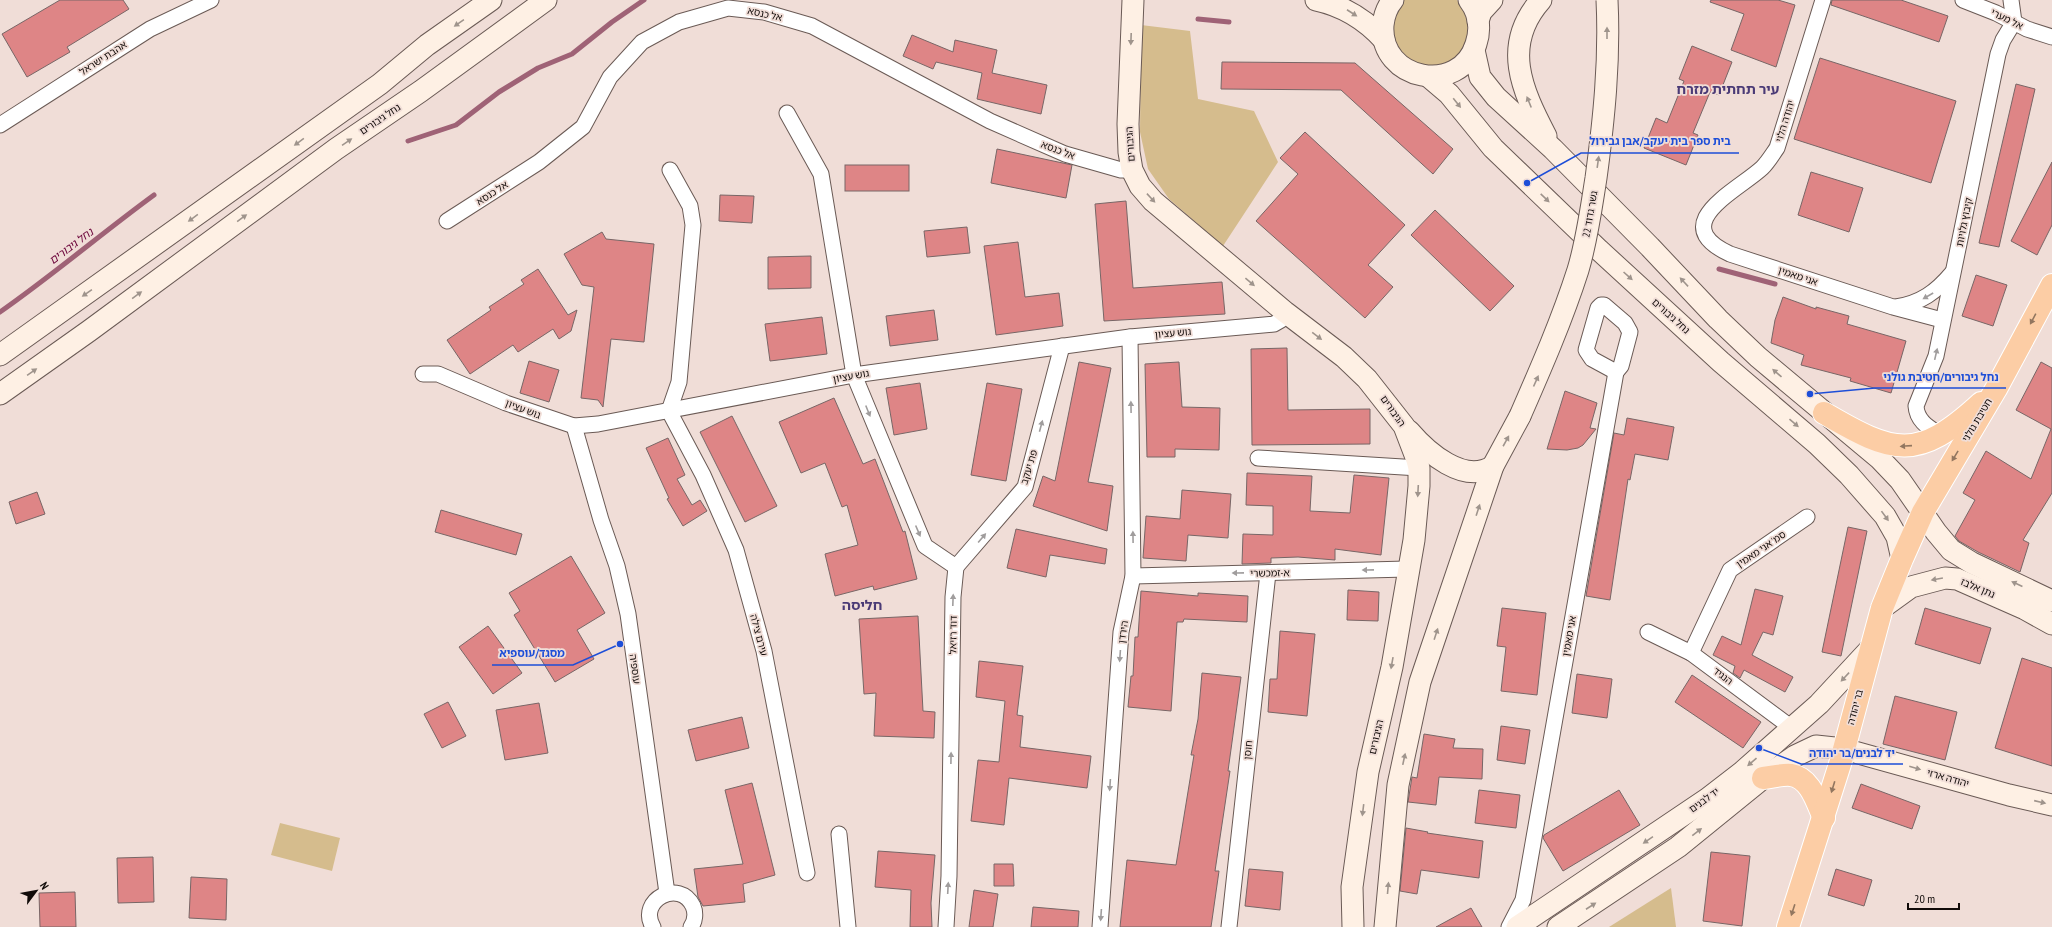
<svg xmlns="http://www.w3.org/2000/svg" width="2052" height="927" viewBox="0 0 2052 927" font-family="'PT Sans Narrow','Noto Sans Hebrew',sans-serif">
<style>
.green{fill:#d5bc8d}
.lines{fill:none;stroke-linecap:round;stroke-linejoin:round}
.stream{stroke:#9f6276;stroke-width:5}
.building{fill:#de8586;stroke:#786666}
.street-casing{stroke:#6a5a55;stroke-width:17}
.secondary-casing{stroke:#6a5a55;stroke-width:23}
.highway-casing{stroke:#fff;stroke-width:24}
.street{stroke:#fff;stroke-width:15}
.secondary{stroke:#fef0e4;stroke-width:21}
.highway{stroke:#fccda5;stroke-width:22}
.secondary-bridge-casing{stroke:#6a5a55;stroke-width:23;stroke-linecap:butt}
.secondary-bridge{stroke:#fef0e4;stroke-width:21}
.oneway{fill:#9f948c}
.oneway2{fill:#a09d9d}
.oneway3{fill:#92765f}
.labels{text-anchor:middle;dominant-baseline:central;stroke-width:3.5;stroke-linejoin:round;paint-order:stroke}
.street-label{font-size:10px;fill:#110b09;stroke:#f0ddd7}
.water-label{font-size:11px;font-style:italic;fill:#6a0038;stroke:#f0ddd7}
.district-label{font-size:14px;font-weight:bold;fill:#4a3a76;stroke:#f0ddd7}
.leader{fill:none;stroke:#1d4ed8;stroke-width:1.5}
.callout-dot{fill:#1d4ed8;stroke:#f0ddd7;stroke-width:1.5}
.callout-label{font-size:11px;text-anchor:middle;font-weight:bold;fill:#1d4ed8;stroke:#f0ddd7;stroke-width:3.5;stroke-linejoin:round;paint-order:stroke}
</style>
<rect width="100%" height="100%" fill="#f0ddd7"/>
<g class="green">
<path d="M 1403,0 L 1457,0 C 1477,25 1469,65 1433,67 C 1430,67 1425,68 1421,67 C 1413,65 1403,54 1396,49 L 1391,23 Z"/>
<polygon points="1141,25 1190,31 1198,99 1254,111 1278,162 1223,246 1169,199 1148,169 1140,132"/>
<polygon points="280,823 340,838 332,871 271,855"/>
<polygon points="1671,888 1676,927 1609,927"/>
</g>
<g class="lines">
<g class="stream">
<polyline points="1198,19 1229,22"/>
<polyline points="408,141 456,125 499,92 538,68 572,54 612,22 644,0"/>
<polyline points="1719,269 1775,284"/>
<path d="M 0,312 C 53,275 102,233 154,195"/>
</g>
</g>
<g class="building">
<polygon points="60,0 123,0 129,9 67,47 70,52 27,77 2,34"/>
<polygon points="1711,0 1778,0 1795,5 1776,67 1731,50 1744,14 1710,2"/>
<polygon points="1832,0 1901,0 1948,16 1939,42 1831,5"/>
<polygon points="912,35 953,52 955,40 997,50 992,73 1047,85 1041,114 977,99 982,73 936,62 933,69 903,56"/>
<polygon points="1692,46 1732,62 1719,95 1710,92 1693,133 1698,135 1686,165 1644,148 1656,118 1667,123 1684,81 1679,79"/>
<polygon points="1820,58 1956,101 1931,183 1794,139"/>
<polygon points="1222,62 1355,63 1453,149 1433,174 1341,90 1221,89"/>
<polygon points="2016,84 2035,89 1999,247 1979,243"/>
<polygon points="1305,132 1405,225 1368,265 1393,287 1365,318 1256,221 1298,174 1280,158"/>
<polygon points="997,149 1072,165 1066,198 991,183"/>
<polygon points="2052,162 2052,225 2037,255 2011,241"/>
<rect x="845" y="165" width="64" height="26"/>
<polygon points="1811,172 1863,188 1849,232 1798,215"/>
<polygon points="720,195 754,196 752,223 719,221"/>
<polygon points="1126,201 1133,288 1222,282 1225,314 1104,321 1095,204"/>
<polygon points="1435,210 1514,286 1490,311 1411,235"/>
<polygon points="967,227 970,253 927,257 924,231"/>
<polygon points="602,232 606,239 654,244 644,342 611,339 603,407 598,400 581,398 594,287 582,285 564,254"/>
<polygon points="1018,242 1025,297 1059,293 1063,326 996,335 984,246"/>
<polygon points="811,256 811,288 768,289 768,257"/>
<polygon points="538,269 568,315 577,310 571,331 559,339 553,329 518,352 513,345 470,374 447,340 491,310 489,307 524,284 521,280"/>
<polygon points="1976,275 2007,285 1993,326 1962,316"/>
<polygon points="1783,297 1816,309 1816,307 1849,316 1847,324 1906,341 1891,393 1850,381 1851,378 1801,365 1804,355 1771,343 1775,320"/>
<polygon points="934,310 938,340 890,346 886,316"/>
<polygon points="822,317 827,354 770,361 765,324"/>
<polygon points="1287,348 1288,410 1370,409 1370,444 1252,445 1251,349"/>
<polygon points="529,361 559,370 549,402 520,393"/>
<polygon points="1079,362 1111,368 1088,482 1113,486 1107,531 1033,506 1043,476 1055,481"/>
<polygon points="1179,362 1182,407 1220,408 1219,450 1175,449 1175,457 1147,457 1145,364"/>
<polygon points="2041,362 2052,368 2052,493 2023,540 2029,543 2020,572 1978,552 1959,541 1955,536 1975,500 1963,493 1986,451 2031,479 2051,429 2016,410"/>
<polygon points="920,383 927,429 894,435 886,388"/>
<polygon points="987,383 1022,389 1006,481 971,475"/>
<polygon points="1565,391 1597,403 1590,428 1596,429 1583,445 1578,448 1567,450 1547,449"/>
<polygon points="834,398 863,464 875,459 903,532 905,531 917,579 874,590 873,586 835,596 825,554 858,545 847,505 842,507 825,463 801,473 779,422"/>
<polygon points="732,416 777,506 745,522 700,432"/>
<polygon points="1627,418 1674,427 1668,460 1635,454 1630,480 1628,479 1610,600 1586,596 1614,433 1624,435"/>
<polygon points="668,438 685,475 677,479 692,505 700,500 707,511 683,526 667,499 669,498 646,448"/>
<polygon points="1247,473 1312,476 1310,511 1350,513 1354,475 1389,478 1381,555 1335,549 1335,560 1298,557 1271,558 1271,563 1242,564 1243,534 1273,535 1273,506 1246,505"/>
<polygon points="1182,490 1231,494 1228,538 1188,535 1186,561 1143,558 1146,516 1180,519"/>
<polygon points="37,492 45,514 16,524 9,502"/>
<polygon points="441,510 522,534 516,555 435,532"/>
<polygon points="1848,527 1867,531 1841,656 1822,652"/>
<polygon points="1016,529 1107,549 1105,564 1050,555 1046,577 1007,568"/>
<polygon points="571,556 605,613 577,630 594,659 555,682 514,615 520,611 509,593"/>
<polygon points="1755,589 1783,596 1773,635 1763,632 1752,655 1793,677 1785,692 1744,670 1740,678 1733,673 1735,666 1713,655 1722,636 1741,645"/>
<polygon points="1348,590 1379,592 1378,621 1347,620"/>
<polygon points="1141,591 1198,596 1198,593 1248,596 1247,622 1184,619 1183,622 1177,622 1171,711 1128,707 1131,676 1133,676 1135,637 1138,637"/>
<polygon points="1502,608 1546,613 1537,695 1501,691 1506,647 1497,646"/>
<polygon points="1925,608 1991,628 1980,664 1915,644"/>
<polygon points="918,616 923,711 935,712 934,738 874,736 876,693 864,694 859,619"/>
<polygon points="488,626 522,673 493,694 459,647"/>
<polygon points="1280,631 1315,634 1307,716 1268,712 1270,679 1277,679"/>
<polygon points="2022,658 2052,668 2052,766 1995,748"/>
<polygon points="979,661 1023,666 1017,715 1023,716 1020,747 1091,756 1087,788 1009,778 1004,825 971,821 978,760 999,762 1005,701 976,697"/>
<polygon points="1202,673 1241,677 1228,771 1230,771 1215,871 1219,871 1211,927 1120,927 1127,860 1176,865 1194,755 1191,755 1198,719"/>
<polygon points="1577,674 1612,679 1607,718 1572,713"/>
<polygon points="1692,675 1761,722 1743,748 1675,702"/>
<polygon points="1895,696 1957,712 1945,760 1883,744"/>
<polygon points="448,702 466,736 442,748 424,714"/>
<polygon points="539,703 548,753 505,760 496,710"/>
<polygon points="742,717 749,748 696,761 688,730"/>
<polygon points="1501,726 1530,730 1525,764 1497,760"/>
<polygon points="1424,734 1455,739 1453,748 1483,749 1482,779 1439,777 1436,805 1408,802 1412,777 1417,778"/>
<polygon points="752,783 775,875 743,884 745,902 703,906 698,897 694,869 743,864 725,790"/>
<polygon points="1861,784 1920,806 1912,829 1852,808"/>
<polygon points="1479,790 1520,795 1516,828 1475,823"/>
<polygon points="1619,790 1640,825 1563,871 1543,838 1544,835"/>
<polygon points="1406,828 1428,832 1427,833 1483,841 1479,878 1421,870 1417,894 1400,891"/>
<polygon points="878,851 935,855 931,903 932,927 910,927 911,890 875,887"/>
<polygon points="1711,852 1750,856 1742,926 1703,921"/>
<polygon points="153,857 154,902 118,903 117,858"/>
<polygon points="994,864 1013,864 1014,886 994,886"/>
<polygon points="1249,869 1283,872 1280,910 1245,906"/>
<polygon points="1836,869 1872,880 1864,906 1828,895"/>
<polygon points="191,877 227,879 226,920 189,918"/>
<polygon points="974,890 998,894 993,927 969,927"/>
<polygon points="75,892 76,927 40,927 39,893"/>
<polygon points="1033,907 1079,911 1078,927 1031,927"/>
<polygon points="1471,908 1482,927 1436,927"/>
</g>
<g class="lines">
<g class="street-casing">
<g id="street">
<path d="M 1823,0 L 1777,148 C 1772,155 1768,162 1762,168 C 1737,191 1665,224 1730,254 L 1893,307 L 1942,320"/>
<polyline points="1963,0 1996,13 2027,29 2052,37"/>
<polyline points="787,113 821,174 854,375 925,546 956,567"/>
<polyline points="0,125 150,29 211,0"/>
<polyline points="670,170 690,206 693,225 679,382 669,411 703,475 736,550 764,651 807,873"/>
<polyline points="447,221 539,162 583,127 610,77 642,42 679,22 728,8 764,12 812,26 990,121 1065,154 1121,170 1132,170"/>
<polygon points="1601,305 1604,305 1625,323 1630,332 1621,366 1616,372 1592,359 1586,350 1598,308"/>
<path d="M 1896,307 C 1921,303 1936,292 1952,273"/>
<polyline points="423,374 438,374 506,403 574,426 598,424 854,375 1130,337 1274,324 1281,320 1285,312"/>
<polyline points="574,426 601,520 617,566 628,614 667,893"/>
<path d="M 1940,435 C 1928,427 1917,421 1916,406 L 1936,356 L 1998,54 L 2003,40 L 2014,22 L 2011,0"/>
<polyline points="1258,458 1419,468"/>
<polyline points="956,567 1025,487 1062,346"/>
<polyline points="1133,576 1407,569"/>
<polyline points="1648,632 1691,653 1792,728"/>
<polyline points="1691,653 1730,570 1807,517"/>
<polyline points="839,834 848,927"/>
<path d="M 653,927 C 637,900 680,878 693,906 C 696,913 695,921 691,927"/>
<polyline points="946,927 949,876 953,597 956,567"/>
<polyline points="1100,927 1121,632 1133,576 1130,337"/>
<polyline points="1229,927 1268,573"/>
<polyline points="1509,927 1523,900 1616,372"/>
</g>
</g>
<g class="secondary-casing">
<g id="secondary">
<polyline points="1133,0 1128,124 1129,152 1132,170 1140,186 1153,201 1285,312 1344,357 1367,379 1404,426 1417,460 1419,468 1419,486 1414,540 1392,667 1368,772 1352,887 1353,927"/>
<path d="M 1316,0 C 1344,6 1365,19 1384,40"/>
<path d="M 1393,0 C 1387,7 1384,16 1383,25 C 1379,81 1460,96 1476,44 C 1481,29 1479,13 1469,0"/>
<path d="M 1541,0 C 1501,45 1522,90 1546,136"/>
<polyline points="1478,21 1481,12 1492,0"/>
<polyline points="1474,50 1480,77 1496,97 1553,149 1650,247 1718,319 1758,357 1880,459 1900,480 1936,532 1951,550 1972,563 2052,601"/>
<polyline points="1429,77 1449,94 1493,148 1599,250 1721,362 1817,444 1849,475 1885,516 1897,537 1902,559"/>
<polyline points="0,355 380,84 427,45 491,0"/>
<polyline points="0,394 89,331 336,149 421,91 546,0"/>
<path d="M 1409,431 C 1427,452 1464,485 1493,466"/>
<polyline points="1882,608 1911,587 1945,578 1957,579 2025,609 2052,624"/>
<polyline points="1385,927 1398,785 1420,682 1493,466 1520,416"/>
<polyline points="1517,927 1707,799 1742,772 1819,704 1871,648"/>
<polyline points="1558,927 1678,847 1763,778 1795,756 1816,746 1844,749 2009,795 2052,805"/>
</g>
</g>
<g class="highway-casing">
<g id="highway">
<path d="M 1824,413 C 1894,454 1917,462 1981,403"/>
<path d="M 1763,778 C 1772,777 1783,774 1791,775 C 1811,778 1817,803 1824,818"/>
<polyline points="1788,927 1840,764 1882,608 1902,559 1923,512 1996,389 2052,285"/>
</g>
</g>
<use href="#street" class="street"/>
<use href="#secondary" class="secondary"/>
<use href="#highway" class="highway"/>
<g class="secondary-bridge-casing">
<path id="secondary-bridge" d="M 1520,416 C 1541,368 1562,320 1578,270 C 1587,240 1591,209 1596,178 C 1604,119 1610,60 1607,0"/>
</g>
<use href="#secondary-bridge" class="secondary-bridge"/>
</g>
<defs><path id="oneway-solid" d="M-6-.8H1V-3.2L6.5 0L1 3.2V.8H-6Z"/></defs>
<g class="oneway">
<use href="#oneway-solid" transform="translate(1352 13) rotate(33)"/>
<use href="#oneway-solid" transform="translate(459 23) rotate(145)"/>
<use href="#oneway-solid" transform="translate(1607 33) rotate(-90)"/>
<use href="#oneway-solid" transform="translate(1131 39) rotate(92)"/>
<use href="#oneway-solid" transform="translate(1529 102) rotate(-112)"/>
<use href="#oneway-solid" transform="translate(1457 103) rotate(51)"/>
<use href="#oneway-solid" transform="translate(299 142) rotate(144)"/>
<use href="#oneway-solid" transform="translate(347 142) rotate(-34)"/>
<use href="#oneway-solid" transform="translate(1598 162) rotate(-82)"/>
<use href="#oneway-solid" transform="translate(1151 198) rotate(47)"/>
<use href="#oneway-solid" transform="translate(1545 198) rotate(44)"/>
<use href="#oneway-solid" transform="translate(193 218) rotate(144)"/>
<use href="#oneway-solid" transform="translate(242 218) rotate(-36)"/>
<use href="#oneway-solid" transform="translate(1628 276) rotate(42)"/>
<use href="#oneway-solid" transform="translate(1250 282) rotate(40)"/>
<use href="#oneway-solid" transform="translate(1684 282) rotate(-133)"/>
<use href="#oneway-solid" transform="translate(87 293) rotate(145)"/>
<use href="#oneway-solid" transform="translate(137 295) rotate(-36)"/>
<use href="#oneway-solid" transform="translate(1317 336) rotate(37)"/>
<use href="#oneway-solid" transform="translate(32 372) rotate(-35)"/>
<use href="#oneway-solid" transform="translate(1777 373) rotate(-139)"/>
<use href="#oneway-solid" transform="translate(1536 381) rotate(-66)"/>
<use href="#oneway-solid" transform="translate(1794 423) rotate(41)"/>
<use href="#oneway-solid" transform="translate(1506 441) rotate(-61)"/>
<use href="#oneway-solid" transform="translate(1418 491) rotate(93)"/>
<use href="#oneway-solid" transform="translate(1478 510) rotate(-72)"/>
<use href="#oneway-solid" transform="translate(1885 516) rotate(54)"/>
<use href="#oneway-solid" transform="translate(1937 579) rotate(170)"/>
<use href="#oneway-solid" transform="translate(2017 584) rotate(-155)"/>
<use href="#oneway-solid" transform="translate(1436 634) rotate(-72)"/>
<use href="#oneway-solid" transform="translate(1392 663) rotate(100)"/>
<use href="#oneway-solid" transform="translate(1845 677) rotate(133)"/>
<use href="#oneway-solid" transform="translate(1404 759) rotate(-78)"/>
<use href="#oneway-solid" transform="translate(1752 762) rotate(139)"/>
<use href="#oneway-solid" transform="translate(1915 768) rotate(16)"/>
<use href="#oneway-solid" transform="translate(2040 802) rotate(13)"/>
<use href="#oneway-solid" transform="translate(1363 810) rotate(97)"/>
<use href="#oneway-solid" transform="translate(1697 832) rotate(-38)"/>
<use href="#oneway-solid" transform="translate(1648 840) rotate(146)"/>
<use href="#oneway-solid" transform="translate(1388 888) rotate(-85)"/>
<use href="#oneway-solid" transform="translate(1591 906) rotate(-33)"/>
</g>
<g class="oneway2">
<use href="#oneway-solid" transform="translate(1928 296) rotate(150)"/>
<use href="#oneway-solid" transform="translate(1936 354) rotate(-77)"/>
<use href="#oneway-solid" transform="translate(1131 407) rotate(-91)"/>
<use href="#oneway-solid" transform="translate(868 411) rotate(68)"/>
<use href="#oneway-solid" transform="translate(1041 426) rotate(-75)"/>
<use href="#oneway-solid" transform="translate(918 531) rotate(67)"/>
<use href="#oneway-solid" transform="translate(1133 537) rotate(-91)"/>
<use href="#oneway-solid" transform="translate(982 538) rotate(-50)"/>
<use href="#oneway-solid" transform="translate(1368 570) rotate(179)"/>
<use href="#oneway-solid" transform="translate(1238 573) rotate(179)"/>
<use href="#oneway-solid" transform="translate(953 600) rotate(-88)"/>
<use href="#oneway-solid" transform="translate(1120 656) rotate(94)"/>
<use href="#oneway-solid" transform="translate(951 758) rotate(-89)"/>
<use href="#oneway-solid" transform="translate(1110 785) rotate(94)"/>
<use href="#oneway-solid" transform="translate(948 888) rotate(-87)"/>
<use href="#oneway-solid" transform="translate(1101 915) rotate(94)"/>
</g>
<g class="oneway3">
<use href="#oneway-solid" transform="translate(2033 319) rotate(118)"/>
<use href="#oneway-solid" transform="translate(1906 446) rotate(176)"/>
<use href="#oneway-solid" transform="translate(1955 456) rotate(121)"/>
<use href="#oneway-solid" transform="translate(1833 787) rotate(107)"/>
<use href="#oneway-solid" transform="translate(1793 910) rotate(108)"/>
</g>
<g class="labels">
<g class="street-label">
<text transform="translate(765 14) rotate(12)">אל כנסא</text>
<text transform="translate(2007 19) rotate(26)">אל מערי</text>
<text transform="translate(103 58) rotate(-33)">אהבת ישראל</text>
<text transform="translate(380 119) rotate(-34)">נחל גיבורים</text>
<text transform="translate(1785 121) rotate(-73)">יהודה הלוי</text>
<text transform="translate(1130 144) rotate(-94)">הגיבורים</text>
<text transform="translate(1058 150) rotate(21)">אל כנסא</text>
<text transform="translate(492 193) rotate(-33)">אל כנסא</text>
<text transform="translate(1590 214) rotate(-80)">גשר גדוד 22</text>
<text transform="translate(1964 222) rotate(-79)">קיבוץ גלויות</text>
<text transform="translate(1798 276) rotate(18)">אני מאמין</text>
<text transform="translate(1671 316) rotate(42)">נחל גיבורים</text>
<text transform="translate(1173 333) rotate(-5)">גוש עציון</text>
<text transform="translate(851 376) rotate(-10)">גוש עציון</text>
<text transform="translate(523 409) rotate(21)">גוש עציון</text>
<text transform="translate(1393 411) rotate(55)">הגיבורים</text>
<text transform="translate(1977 420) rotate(-59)">חטיבת גולני</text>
<text transform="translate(1029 467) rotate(-73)">פת יעקב</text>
<text transform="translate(1761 549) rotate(-34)">סמ' אני מאמין</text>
<text transform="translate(1270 573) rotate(-1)">א-זמכשרי</text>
<text transform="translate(1978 588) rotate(23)">נתן אלבז</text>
<text transform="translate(1123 632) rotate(-82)">הירדן</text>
<text transform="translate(759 635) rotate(75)">עירם צילה</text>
<text transform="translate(953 635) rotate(-89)">דוד רזיאל</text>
<text transform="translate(1569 636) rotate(-80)">אני מאמין</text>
<text transform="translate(635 669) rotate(82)">עוספיה</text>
<text transform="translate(1723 676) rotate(37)">הנגיד</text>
<text transform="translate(1855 707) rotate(-75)">בר יהודה</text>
<text transform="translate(1376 737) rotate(-77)">הגיבורים</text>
<text transform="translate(1248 750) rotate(-84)">חוסן</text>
<text transform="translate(1948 778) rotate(16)">יהודה ארזי</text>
<text transform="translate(1704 800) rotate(-36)">יד לבנים</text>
</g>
<g class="water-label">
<text transform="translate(71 246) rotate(-37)">נחל גיבורים</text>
</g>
<g class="district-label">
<text x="1728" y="89">עיר תחתית מזרח</text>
<text x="862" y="605">חליסה</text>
</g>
</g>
<path class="leader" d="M1527 183L1581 153H1739M1810 394L1875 388H2006M620 644L573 665H492M1759 748L1801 764H1903"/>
<g class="callout-dot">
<circle cx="1527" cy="183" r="4"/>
<circle cx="1810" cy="394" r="4"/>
<circle cx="620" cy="644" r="4"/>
<circle cx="1759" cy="748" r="4"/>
</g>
<g class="callout-label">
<text x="1660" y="145">בית ספר בית יעקב/אבן גבירול</text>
<text x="1941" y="381">נחל גיבורים/חטיבת גולני</text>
<text x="532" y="657">מסגד/עוספיא</text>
<text x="1852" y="757">יד לבנים/בר יהודה</text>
</g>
<g transform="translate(36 891) rotate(58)" stroke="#f0ddd7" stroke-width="3" paint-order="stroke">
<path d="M0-3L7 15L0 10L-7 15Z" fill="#110b09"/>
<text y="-6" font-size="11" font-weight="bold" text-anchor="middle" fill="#110b09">N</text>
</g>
<path d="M1908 903v6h51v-6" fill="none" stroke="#110b09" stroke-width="2"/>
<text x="1914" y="903" font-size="12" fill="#110b09" stroke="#f0ddd7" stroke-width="3" paint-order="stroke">20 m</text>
</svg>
